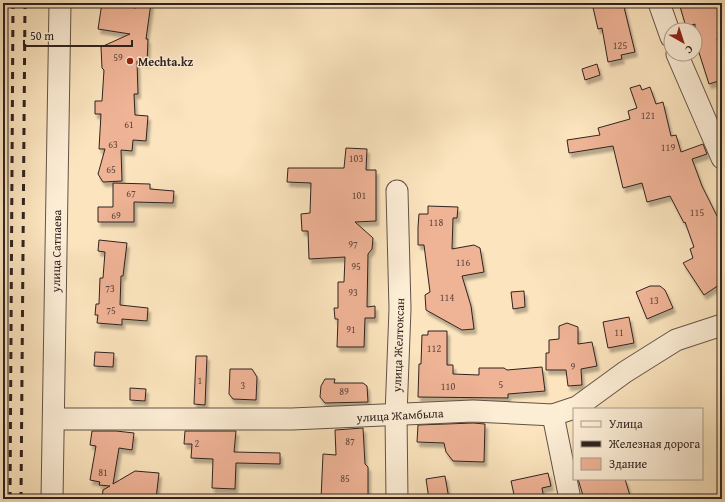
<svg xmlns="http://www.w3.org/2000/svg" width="725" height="502" viewBox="0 0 725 502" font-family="'Gentium Book Plus',serif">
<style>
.building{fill:#efb396;stroke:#2f231f;filter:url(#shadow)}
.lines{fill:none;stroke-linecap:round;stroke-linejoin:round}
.minor-casing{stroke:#625347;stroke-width:23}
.minor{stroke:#fcedd5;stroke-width:21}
.rail{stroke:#2f231f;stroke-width:3;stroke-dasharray:7 7;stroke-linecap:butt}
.poi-dot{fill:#8f2418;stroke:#fcedd5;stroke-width:1.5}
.labels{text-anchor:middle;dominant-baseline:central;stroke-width:3;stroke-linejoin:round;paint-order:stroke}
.number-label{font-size:10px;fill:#5f473d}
.poi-label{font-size:12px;font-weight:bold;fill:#2f231f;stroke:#fcedd5;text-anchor:start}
.street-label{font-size:12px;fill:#2f231f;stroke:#fcedd5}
</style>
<defs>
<filter id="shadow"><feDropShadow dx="2.5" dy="4.5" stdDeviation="1" flood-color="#0004"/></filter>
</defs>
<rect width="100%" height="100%" fill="#fbe4be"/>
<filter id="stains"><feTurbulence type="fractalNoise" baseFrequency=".005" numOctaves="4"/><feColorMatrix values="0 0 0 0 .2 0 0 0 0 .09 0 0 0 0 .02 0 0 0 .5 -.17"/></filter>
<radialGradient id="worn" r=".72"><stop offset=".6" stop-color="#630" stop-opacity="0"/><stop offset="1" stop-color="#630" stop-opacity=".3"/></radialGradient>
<g class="building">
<polygon points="102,3 136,8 137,3 151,3 146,39 148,39 147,63 137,61 138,94 134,94 135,115 148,116 146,141 133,140 132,151 121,150 122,181 103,182 98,174 105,149 99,149 101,114 95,114 95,101 102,101 104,70 102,68 101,47 130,34 98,29"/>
<polygon points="592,3 623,3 635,52 621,55 622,59 608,62 602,28 598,29"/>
<polygon points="679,3 722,3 722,38 717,39 722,56 722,80 709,84 695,40 695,24 686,27"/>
<polygon points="597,64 600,75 585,80 582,69"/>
<polygon points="640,85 642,90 650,87 656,104 663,102 671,136 676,135 681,152 703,144 707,154 692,159 702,186 718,218 722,216 722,283 704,295 683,263 693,258 690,249 694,247 685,222 684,223 670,196 647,202 642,183 623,188 613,146 569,153 567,140 600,135 598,128 630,119 628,111 637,108 630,88"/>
<polygon points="346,148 367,149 366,170 376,170 376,221 355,222 373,238 372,249 368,254 367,307 375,306 375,318 365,318 364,347 337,347 338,319 335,319 334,308 338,308 338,282 344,282 345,257 309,259 308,231 302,231 301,214 310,213 311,183 287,182 288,168 344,168"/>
<polygon points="113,183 150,184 150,189 174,191 173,203 134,202 134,222 98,222 98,207 113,207"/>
<polygon points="428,206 458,207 457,218 453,218 452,249 474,245 480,248 484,272 462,276 471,306 474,329 462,330 426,310 425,295 430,292 424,245 418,245 418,227 419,214 428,214"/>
<polygon points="99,240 127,243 123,276 121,276 120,305 148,308 147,321 122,319 122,325 97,323 98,315 95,315 96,304 99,304 100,278 103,278 105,252 98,251"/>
<polygon points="650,286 660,286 665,290 673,308 647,319 636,292"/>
<polygon points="524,291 525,307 513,309 511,292"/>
<polygon points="629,317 634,343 608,348 603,322"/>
<polygon points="567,323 578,327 578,344 592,342 597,366 581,369 582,385 568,386 566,370 546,370 546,353 549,353 549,340 559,339 559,326"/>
<polygon points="428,331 447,331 447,365 453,365 453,374 479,375 479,368 504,368 507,370 542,367 545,391 508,394 508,398 418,397 419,364 421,364 422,335 428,335"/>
<polygon points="95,352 114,353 113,367 94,366"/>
<polygon points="196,356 207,356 205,405 194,404"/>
<polygon points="230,369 252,369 257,377 256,400 233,399 229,394"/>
<polygon points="325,379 335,379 334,383 363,383 367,386 368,402 325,403 320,397 321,386"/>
<polygon points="130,388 146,389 145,401 130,400"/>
<polygon points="473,423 485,424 484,462 453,461 446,452 444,443 417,442 418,425"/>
<polygon points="363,428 365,464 368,467 368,499 321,499 323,454 336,455 335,430"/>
<polygon points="92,431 116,431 134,433 132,450 119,448 113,484 135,471 159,473 156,499 102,499 103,490 110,486 99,485 100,482 90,480 96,446 90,445"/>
<polygon points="185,431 236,431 234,452 280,453 280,464 236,463 235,489 212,488 213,459 191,458 192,444 184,444"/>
<polygon points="548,473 551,486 542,488 544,499 515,499 511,481"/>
<polygon points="445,476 449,499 429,499 426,479"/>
<polygon points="578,479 625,479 631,499 584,499"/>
</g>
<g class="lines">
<g class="minor-casing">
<g id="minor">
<polyline points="659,3 671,37"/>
<polyline points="677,54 722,158"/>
<polyline points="553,415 570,499"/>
<polyline points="54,419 292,419 473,411 553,415 577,407 625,372 676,340 722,325"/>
<polyline points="52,499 60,3"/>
<polyline points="397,499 396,415 400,309 397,191"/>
</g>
</g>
<use href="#minor" class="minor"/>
<g class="rail">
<polyline points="10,499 13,3"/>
<polyline points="21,499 25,3"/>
</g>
</g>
<circle class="poi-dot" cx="130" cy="61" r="4"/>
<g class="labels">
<g class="number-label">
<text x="620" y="45">125</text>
<text x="118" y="57">59</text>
<text x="648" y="115">121</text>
<text x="129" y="124">61</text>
<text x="113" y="144">63</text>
<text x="668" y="147">119</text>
<text x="356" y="158">103</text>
<text x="111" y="169">65</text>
<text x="131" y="193">67</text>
<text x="359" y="195">101</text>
<text x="697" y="212">115</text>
<text x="116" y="215">69</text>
<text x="436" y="222">118</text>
<text x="353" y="244">97</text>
<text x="463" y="262">116</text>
<text x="356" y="266">95</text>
<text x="110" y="288">73</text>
<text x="353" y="292">93</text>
<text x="447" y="297">114</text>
<text x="654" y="300">13</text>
<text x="111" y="310">75</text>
<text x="351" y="329">91</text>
<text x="619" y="332">11</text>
<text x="434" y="348">112</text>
<text x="573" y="366">9</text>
<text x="200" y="380">1</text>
<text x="501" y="384">5</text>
<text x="243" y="385">3</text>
<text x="448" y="386">110</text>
<text x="344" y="391">89</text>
<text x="350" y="441">87</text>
<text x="197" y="443">2</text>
<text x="103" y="472">81</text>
<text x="345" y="478">85</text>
</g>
<g class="poi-label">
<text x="138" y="61">Mechta.kz</text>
</g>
<g class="street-label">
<text transform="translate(56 251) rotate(-89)">улица Сатпаева</text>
<text transform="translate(398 345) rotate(-88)">улица Желтоксан</text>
<text transform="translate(400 415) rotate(-3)">улица Жамбыла</text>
</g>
</g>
<rect width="725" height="502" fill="none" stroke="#fbe4be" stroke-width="16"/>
<rect x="4" y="4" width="717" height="494" fill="none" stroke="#2f231f" stroke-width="2"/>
<rect x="8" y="8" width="709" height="486" fill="none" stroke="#2f231f"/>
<rect x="573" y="408" width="130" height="72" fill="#fcedd5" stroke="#aa9c8c"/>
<rect x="581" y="421" width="20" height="6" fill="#fcedd5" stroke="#aa9c8c"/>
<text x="609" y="428" font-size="12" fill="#2f231f">Улица</text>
<rect x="581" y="441" width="20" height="6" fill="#2f231f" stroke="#aa9c8c"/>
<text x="609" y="448" font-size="12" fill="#2f231f">Железная дорога</text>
<rect x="581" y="458" width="20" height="12" fill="#efb396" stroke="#aa9c8c"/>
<text x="609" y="468" font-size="12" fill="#2f231f">Здание</text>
<g transform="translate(683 42) rotate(141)"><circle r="19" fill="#fcedd5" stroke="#aa9c8c"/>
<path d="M0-3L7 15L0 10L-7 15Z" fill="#8f2418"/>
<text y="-6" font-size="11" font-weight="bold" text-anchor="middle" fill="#2f231f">С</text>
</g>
<path d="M24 40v6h108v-6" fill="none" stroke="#2f231f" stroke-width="2"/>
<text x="30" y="40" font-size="12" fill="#2f231f" stroke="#fcedd5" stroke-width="3" paint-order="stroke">50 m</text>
<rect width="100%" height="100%" filter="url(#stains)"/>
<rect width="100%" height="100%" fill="url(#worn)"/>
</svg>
